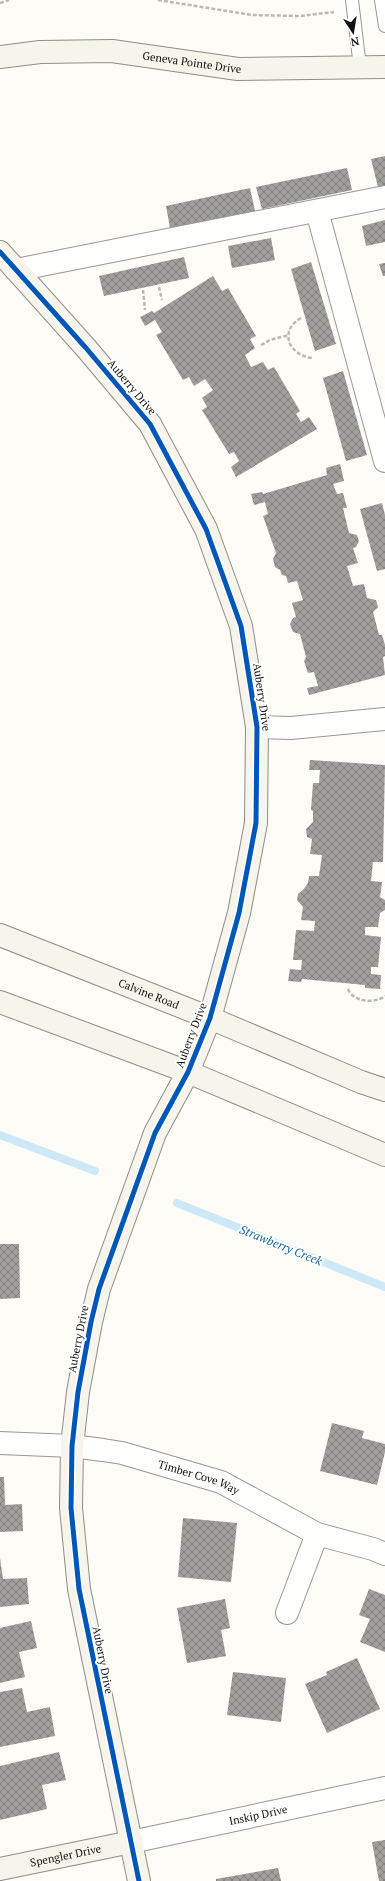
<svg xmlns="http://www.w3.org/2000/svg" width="385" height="1881" viewBox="0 0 385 1881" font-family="'PT Serif',serif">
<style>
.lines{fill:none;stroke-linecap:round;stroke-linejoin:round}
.stream{stroke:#cde8f7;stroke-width:8}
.building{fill:url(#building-cross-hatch)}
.lane-casing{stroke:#979795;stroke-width:14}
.street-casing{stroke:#979795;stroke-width:24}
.secondary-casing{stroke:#8e8d8b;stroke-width:24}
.path{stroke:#b9b9b8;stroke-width:2.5;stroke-dasharray:4 2;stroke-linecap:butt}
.lane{stroke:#fffffe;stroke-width:12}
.street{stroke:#fffffe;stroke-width:22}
.secondary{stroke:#f6f4eb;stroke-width:22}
.cycleway-casing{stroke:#fff;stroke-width:8}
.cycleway{stroke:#0057b8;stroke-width:5}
.labels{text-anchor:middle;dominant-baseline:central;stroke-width:4;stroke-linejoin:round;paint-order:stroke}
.street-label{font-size:11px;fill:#111;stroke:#fff}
.water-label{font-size:12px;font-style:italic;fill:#1768a6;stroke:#fff}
</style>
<defs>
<pattern id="building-cross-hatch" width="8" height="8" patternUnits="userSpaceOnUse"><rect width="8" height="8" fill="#a19f9c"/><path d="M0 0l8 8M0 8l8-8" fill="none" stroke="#82807e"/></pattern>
</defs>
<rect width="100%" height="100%" fill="#fdfcf7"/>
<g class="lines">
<g class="stream">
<polyline points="0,1135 95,1171"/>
<polyline points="177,1203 385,1287"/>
</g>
</g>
<g class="building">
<polygon points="385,156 385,186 378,187 371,159"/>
<polygon points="347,168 352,190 262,209 256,187"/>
<polygon points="250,188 255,211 170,228 166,206"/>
<polygon points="385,220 385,242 366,246 362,226"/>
<polygon points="271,238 275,260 232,268 228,246"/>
<polygon points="184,257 189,278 104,296 99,276"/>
<polygon points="311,262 336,344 315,351 291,269"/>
<polygon points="385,263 385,276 383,276 379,264"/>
<polygon points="213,276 222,291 228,288 256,336 250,339 255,348 245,355 251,367 263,362 268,370 274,367 300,411 296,414 301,422 309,417 317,429 236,477 231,467 239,461 234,452 229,454 202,410 207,407 202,398 213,390 205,379 194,386 189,377 183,380 156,335 162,332 155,320 145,326 140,317 152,311 154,313"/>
<polygon points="343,371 367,455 346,461 323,378"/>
<polygon points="340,464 344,481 333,484 337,494 343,493 347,508 343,508 349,533 357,535 359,541 356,547 353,548 358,563 347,566 353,586 364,584 367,598 376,600 378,607 373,612 379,635 382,635 385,645 385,656 383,657 385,675 309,695 307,688 318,686 314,672 308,673 304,661 306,657 300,634 293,632 290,624 293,618 296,617 292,603 303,600 297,581 288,583 286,576 282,575 280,570 275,567 273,559 276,553 263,516 268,514 265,502 254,505 251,494 262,492 263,494 327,475 326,468"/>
<polygon points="382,503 385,515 385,569 377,571 360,509"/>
<polygon points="310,760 385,765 383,862 373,862 371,881 382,882 380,897 385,900 385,910 380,913 378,927 365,927 365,935 381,937 378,967 371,967 371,974 381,975 380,989 365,988 365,985 302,979 301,982 288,981 290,969 301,970 302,960 293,960 296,930 314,931 315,921 301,920 303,907 297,900 298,894 304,889 308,883 309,876 319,876 322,855 310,854 312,839 307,837 306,829 313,822 313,811 311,810 313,783 319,783 320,770 309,770"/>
<polygon points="0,1244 19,1244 20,1298 0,1299"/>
<polygon points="332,1423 364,1431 362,1438 385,1444 385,1452 377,1485 320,1471"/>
<polygon points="0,1477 4,1477 5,1505 22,1504 23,1531 0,1532"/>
<polygon points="183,1518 237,1523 231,1582 178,1577"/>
<polygon points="0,1558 3,1579 27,1578 29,1604 0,1607"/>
<polygon points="369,1589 385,1595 385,1652 360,1642 370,1619 359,1615"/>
<polygon points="225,1599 230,1628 221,1630 226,1656 187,1663 177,1608"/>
<polygon points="31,1621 37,1648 19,1652 25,1677 0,1683 0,1628"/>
<polygon points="357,1658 380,1709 327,1733 305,1684 327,1675 326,1672"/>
<polygon points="233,1672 286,1678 281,1722 227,1715"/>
<polygon points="22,1688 27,1712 50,1707 55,1736 0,1747 0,1692"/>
<polygon points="59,1752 66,1780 42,1785 47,1809 0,1820 0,1766"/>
<polygon points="385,1840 385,1881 379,1881 372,1842"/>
<polygon points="278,1868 281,1881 216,1881 216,1879"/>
</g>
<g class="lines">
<g class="lane-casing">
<g id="lane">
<polyline points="352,0 360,67"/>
<polyline points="381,0 385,26"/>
</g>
</g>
<g class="street-casing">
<g id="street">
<polyline points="317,211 385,461"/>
<polyline points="16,270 385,197"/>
<polyline points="257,727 291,728 385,719"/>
<path id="s1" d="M 0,1443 L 72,1446 L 103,1450 L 122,1453 L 221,1482 L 317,1534 L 373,1549 L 385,1554"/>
<polyline points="287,1613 317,1534"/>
<path id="s2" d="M 131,1842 L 385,1788"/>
</g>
</g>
<g class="secondary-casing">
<g id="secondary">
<path id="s3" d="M 0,57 L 40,52 L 112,51 L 238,69 L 385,67"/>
<polyline points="0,252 86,348 150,424 206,529 241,626 257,727 256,823 239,913 210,1018 188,1072 155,1133 99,1289 91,1322 78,1392 72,1446 71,1508 79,1589 139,1881"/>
<path id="s4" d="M 0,935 L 210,1018 L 361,1082 L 385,1090"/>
<polyline points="0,1002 188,1072 385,1155"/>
<path id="s5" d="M 0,1869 L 131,1842"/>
</g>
</g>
<g class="path">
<polyline points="158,0 252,15 300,16 334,12"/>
<polyline points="0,3 9,0"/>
<polyline points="159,287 162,300"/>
<polyline points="143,290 145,310"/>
<path d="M 301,318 C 278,331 289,356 313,358"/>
<polyline points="261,345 270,340 289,335"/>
<path d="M 348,989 C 353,1002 375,1004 385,996"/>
</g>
<use href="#lane" class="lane"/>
<use href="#street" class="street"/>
<use href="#secondary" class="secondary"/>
<g class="cycleway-casing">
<polyline id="cycleway" points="0,252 86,348 150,424 206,529 241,626 257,727 256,823 239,913 210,1018 188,1072 155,1133 99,1289 91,1322 78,1392 72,1446 71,1508 79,1589 139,1881"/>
</g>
<use href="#cycleway" class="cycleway"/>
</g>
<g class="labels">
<g class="street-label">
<text stroke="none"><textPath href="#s3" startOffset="193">Geneva Pointe Drive</textPath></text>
<text transform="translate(132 387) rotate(50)">Auberry Drive</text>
<text transform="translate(262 697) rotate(82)">Auberry Drive</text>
<text stroke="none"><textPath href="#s4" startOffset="160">Calvine Road</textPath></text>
<text transform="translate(191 1035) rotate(-69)">Auberry Drive</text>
<text transform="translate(78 1339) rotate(-79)">Auberry Drive</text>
<text stroke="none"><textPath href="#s1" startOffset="203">Timber Cove Way</textPath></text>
<text transform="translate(103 1660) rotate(79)">Auberry Drive</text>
<text stroke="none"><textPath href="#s2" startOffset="130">Inskip Drive</textPath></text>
<text stroke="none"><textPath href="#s5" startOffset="67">Spengler Drive</textPath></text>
</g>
<g class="water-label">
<text transform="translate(281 1245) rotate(22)">Strawberry Creek</text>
</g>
</g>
<g transform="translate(353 32) rotate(168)" stroke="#ffffff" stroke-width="3" paint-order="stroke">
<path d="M0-3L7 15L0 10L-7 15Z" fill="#111111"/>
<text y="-6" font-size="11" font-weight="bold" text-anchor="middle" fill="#111111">N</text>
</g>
</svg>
